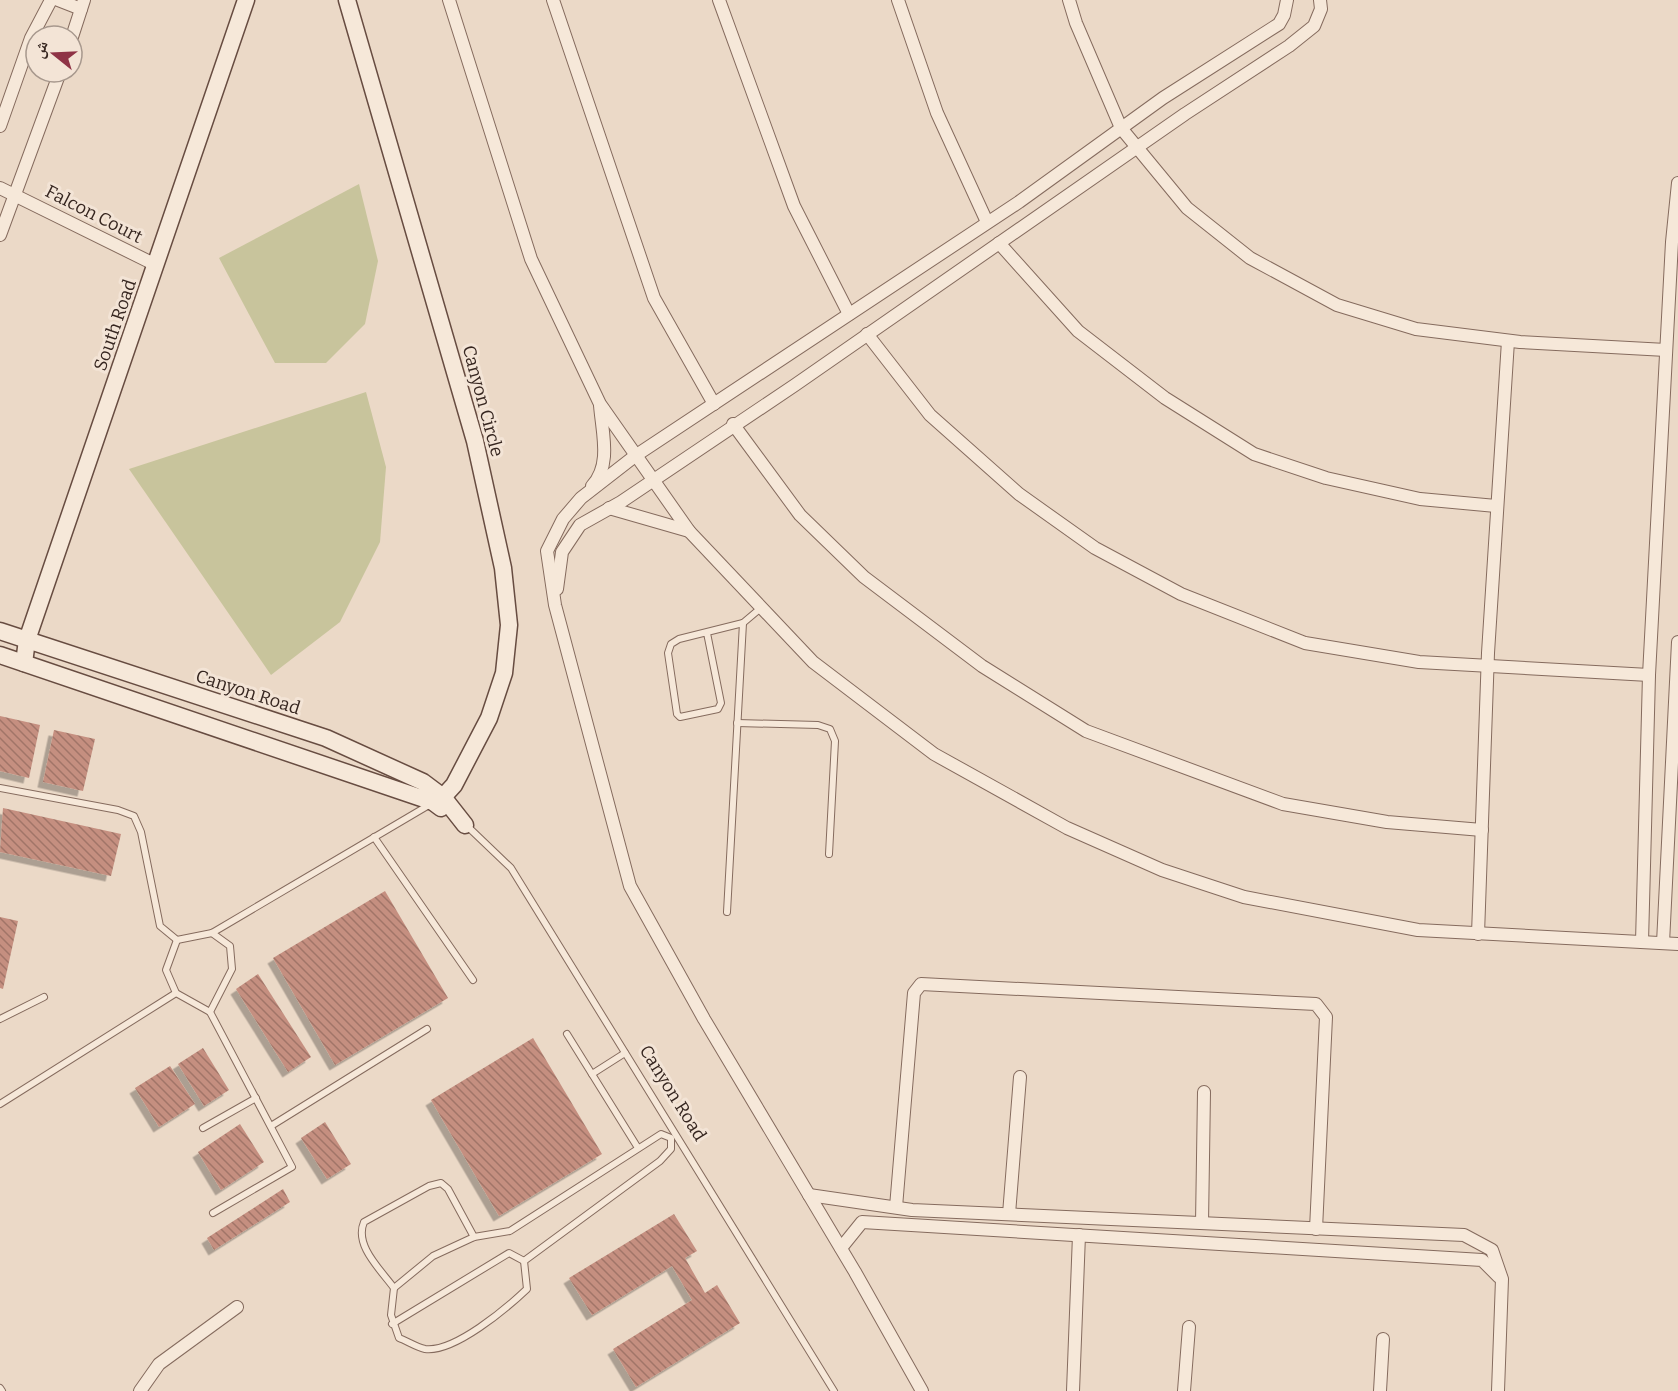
<svg xmlns="http://www.w3.org/2000/svg" width="1678" height="1391" viewBox="0 0 1678 1391" font-family="Bitter,'Noto Naskh Arabic',serif">
<style>
.pitch{fill:#c8c49c}
.building{fill:url(#building-back-hatch);filter:url(#shadow)}
.lines{fill:none;stroke-linecap:round;stroke-linejoin:round}
.lane-casing{stroke:#856b5e;stroke-width:8}
.street-casing{stroke:#856b5e;stroke-width:14}
.secondary-casing{stroke:#674c41;stroke-width:19}
.lane{stroke:#f6e8d9;stroke-width:6}
.street{stroke:#f6e8d9;stroke-width:12}
.secondary{stroke:#f6e8d9;stroke-width:16}
.labels{text-anchor:middle;dominant-baseline:central;stroke-width:6;stroke-linejoin:round;paint-order:stroke}
.street-label{font-size:18px;fill:#362620;stroke:#f3e4d6}
</style>
<defs>
<pattern id="building-back-hatch" width="6" height="6" patternUnits="userSpaceOnUse" patternTransform="scale(1.5)"><rect width="6" height="6" fill="#c58f80"/><path d="M-1 5l2 2M0 0l6 6M5-1l2 2" fill="none" stroke="#a17568"/></pattern>
<filter id="shadow"><feDropShadow dx="-5.5" dy="5.5" stdDeviation="0" flood-color="#0004"/></filter>
</defs>
<rect width="100%" height="100%" fill="#ebd9c7"/>
<g class="pitch">
<polygon points="359,184 378,261 365,324 326,363 275,363 219,258"/>
<polygon points="366,392 386,467 380,542 340,622 271,675 129,469"/>
</g>
<g class="building">
<polygon points="0,716 40,725 29,778 0,771"/>
<polygon points="54,730 95,739 83,791 43,782"/>
<polygon points="3,808 121,834 111,876 0,852"/>
<polygon points="385,891 448,998 335,1065 273,958"/>
<polygon points="0,917 18,921 3,989 0,988"/>
<polygon points="258,974 311,1057 288,1072 236,989"/>
<polygon points="533,1038 602,1154 499,1216 431,1100"/>
<polygon points="203,1048 229,1090 204,1106 178,1064"/>
<polygon points="170,1066 195,1104 159,1127 135,1088"/>
<polygon points="325,1122 351,1164 327,1179 301,1138"/>
<polygon points="240,1124 264,1162 221,1190 198,1152"/>
<polygon points="283,1189 290,1202 214,1250 207,1238"/>
<polygon points="674,1214 697,1251 685,1258 705,1293 717,1285 740,1323 636,1387 613,1349 692,1300 672,1266 592,1315 569,1278"/>
</g>
<g class="lines">
<g class="lane-casing">
<g id="lane">
<polyline points="707,633 721,703 718,709 680,717 677,714 668,653 671,644 679,639 743,623"/>
<polyline points="737,723 818,725 830,729 835,741 829,854"/>
<polyline points="0,788 118,810 134,816 141,832 160,926 177,940"/>
<polyline points="466,825 511,868 834,1391"/>
<polyline points="374,837 473,980"/>
<polyline points="727,912 743,623 762,607"/>
<polyline points="212,933 230,946 232,969 210,1012 292,1167 213,1213"/>
<polyline points="177,940 212,933 429,805"/>
<polyline points="177,940 166,970 176,993 210,1012"/>
<polyline points="0,1019 44,997"/>
<polyline points="567,1034 638,1148"/>
<polyline points="592,1074 625,1053"/>
<polyline points="0,1104 176,993"/>
<polyline points="271,1126 427,1029"/>
<polyline points="203,1128 256,1098"/>
<path d="M 661,1134 L 671,1138 L 671,1149 L 660,1161 L 524,1261 L 527,1289 C 507,1308 454,1353 425,1349 C 416,1347 407,1341 399,1338 L 391,1315 L 394,1288 L 433,1256 L 474,1237 L 510,1231 Z"/>
<path d="M 394,1288 C 380,1269 354,1245 364,1222 L 429,1186 L 441,1183 L 448,1189 L 474,1237"/>
<polyline points="392,1324 509,1253 524,1261"/>
<polyline points="0,1388 2,1391"/>
</g>
</g>
<g class="street-casing">
<g id="street">
<polyline points="58,0 81,9"/>
<polyline points="449,0 531,259 600,404 689,531 813,662 934,754 1067,828 1162,870 1244,897 1418,930 1678,944"/>
<polyline points="553,0 654,298 714,404"/>
<polyline points="719,0 794,206 849,314"/>
<polyline points="898,0 937,113 987,222"/>
<polyline points="1069,0 1076,23 1121,128 1187,208 1250,258 1337,305 1416,329 1520,342 1666,350"/>
<polyline points="72,37 84,0"/>
<polyline points="0,126 31,38 51,0"/>
<polyline points="0,188 156,265"/>
<polyline points="0,235 60,72"/>
<polyline points="999,243 1078,331 1165,398 1254,454 1326,478 1420,499 1496,506"/>
<polyline points="867,334 930,415 1019,494 1095,548 1181,594 1305,643 1419,662 1649,675"/>
<polyline points="733,424 800,515 864,577 982,666 1086,731 1283,804 1387,822 1482,830"/>
<path d="M 592,486 C 612,465 602,432 600,405"/>
<polyline points="609,508 689,531"/>
<polyline points="557,589 562,552 580,525 621,502 795,385 1185,114 1289,46 1314,26 1321,9 1320,0"/>
<polyline points="1478,934 1488,653 1508,341"/>
<polyline points="1642,942 1649,675 1672,242 1678,183"/>
<polyline points="1663,943 1678,642"/>
<polyline points="809,1195 912,1210 1464,1235 1492,1250 1502,1279 1498,1391"/>
<polyline points="896,1207 914,993 921,984 1316,1004 1326,1017 1316,1229"/>
<polyline points="1009,1214 1020,1077"/>
<polyline points="1202,1223 1204,1092"/>
<polyline points="841,1248 862,1222 1482,1260 1499,1277"/>
<polyline points="140,1391 159,1364 237,1307"/>
<polyline points="922,1391 855,1272 704,1019 630,886 555,605 547,551 563,519 581,498 635,456 1019,202 1163,98 1279,24 1284,15 1287,0"/>
<polyline points="1073,1391 1079,1235"/>
<polyline points="1184,1391 1189,1327"/>
<polyline points="1380,1391 1383,1339"/>
</g>
</g>
<g class="secondary-casing">
<g id="secondary">
<polyline points="347,0 475,441 503,568 509,625 504,673 489,718 454,785 443,797 433,802"/>
<polyline points="0,631 326,738 423,782 443,797 465,825"/>
<polyline points="0,655 433,802 441,808"/>
<polyline points="24,663 27,640 246,0"/>
</g>
</g>
<use href="#lane" class="lane"/>
<use href="#street" class="street"/>
<use href="#secondary" class="secondary"/>
</g>
<g class="labels">
<g class="street-label">
<text transform="translate(94 214) rotate(27)">Falcon Court</text>
<text transform="translate(115 325) rotate(-71)">South Road</text>
<text transform="translate(483 401) rotate(75)">Canyon Circle</text>
<text transform="translate(248 692) rotate(18)">Canyon Road</text>
<text transform="translate(673 1093) rotate(58)">Canyon Road</text>
</g>
</g>
<g transform="translate(54 54) rotate(288)"><circle r="28" fill="#f3e4d6" stroke="#a7988d" stroke-width="1.5"/>
<path d="M0-4.5L10 22L0 15L-10 22Z" fill="#8f3346"/>
<text y="-9" font-size="16" font-weight="bold" text-anchor="middle" fill="#362620">ش</text>
</g>
</svg>
